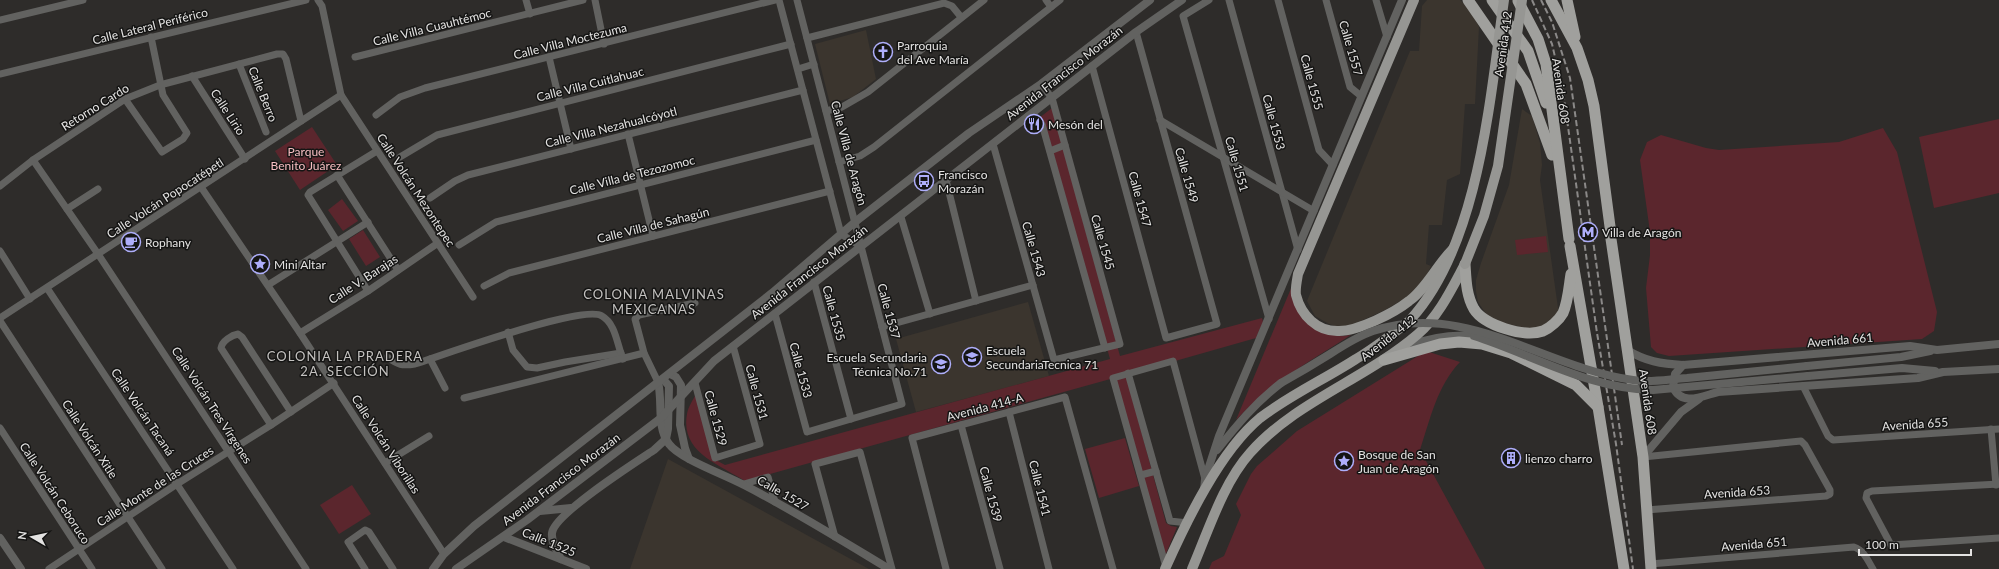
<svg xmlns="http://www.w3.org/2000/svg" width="1999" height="569" viewBox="0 0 1999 569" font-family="Lato,sans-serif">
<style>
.built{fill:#3b352e}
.green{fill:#5b262d}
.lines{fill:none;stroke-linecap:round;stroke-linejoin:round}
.minor{stroke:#626260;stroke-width:7}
.tertiary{stroke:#626260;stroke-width:8}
.primary{stroke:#969693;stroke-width:10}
.trunk{stroke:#a0a09d;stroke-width:11}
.rail{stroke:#8b8988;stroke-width:2;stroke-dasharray:6 3;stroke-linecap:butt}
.tertiary-bridge{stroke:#626260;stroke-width:8}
.primary-bridge{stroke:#969693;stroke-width:10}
.labels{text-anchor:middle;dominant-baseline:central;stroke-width:3;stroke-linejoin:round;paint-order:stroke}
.street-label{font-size:12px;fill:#e4e3e2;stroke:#151514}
.poi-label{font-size:12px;fill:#e4e3e2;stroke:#151514;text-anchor:start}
.park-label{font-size:12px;fill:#f6bdc1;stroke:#151514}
.neighbourhood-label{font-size:13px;letter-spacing:1px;fill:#c4c2c0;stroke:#151514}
</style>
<rect width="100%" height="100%" fill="#2e2c2a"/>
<g class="built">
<polygon points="1427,0 1460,0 1470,9 1479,27 1475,104 1465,104 1460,174 1447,180 1442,225 1429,225 1426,264 1431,266 1424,281 1409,296 1385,310 1350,326 1338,327 1329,324 1315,316 1307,301 1410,51 1419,51 1422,6"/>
<polygon points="866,30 876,79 853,97 830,104 815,44"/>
<polygon points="1522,109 1532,116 1540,143 1542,165 1540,180 1559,315 1543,327 1531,329 1499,322 1486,314 1478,302 1476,291 1476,280 1481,263 1509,185"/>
<polygon points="1028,302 1049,376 916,412 896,339"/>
<polygon points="668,459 814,539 869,569 630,569"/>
</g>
<g class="green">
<path d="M 1052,108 L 1120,356 L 1262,318 L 1263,322 L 1256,338 L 1126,375 L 1166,523 L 1171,526 L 1177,527 L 1165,556 L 1114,378 L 745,481 C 718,464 680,452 687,414 C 688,407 693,400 696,394 L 714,459 L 725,465 L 1110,359 L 1045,123 L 1039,118 Z"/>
<polygon points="1999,119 1999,193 1934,208 1919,137"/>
<polygon points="312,127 337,165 300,190 275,151"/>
<polygon points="1883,128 1897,152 1937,312 1934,331 1922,339 1669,356 1657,353 1651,347 1646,288 1650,255 1650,232 1640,160 1647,142 1661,135 1706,148 1719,150 1839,142"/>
<polygon points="342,199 358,221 343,231 328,210"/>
<polygon points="363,230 380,257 366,266 349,239"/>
<polygon points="1546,236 1548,252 1517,255 1515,240"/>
<path d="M 1292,286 L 1302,315 L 1342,336 L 1351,335 C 1307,363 1271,383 1236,420 Z"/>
<path d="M 1426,351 L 1460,362 C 1437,386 1430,420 1420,450 L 1485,569 L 1209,569 L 1212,562 L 1224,556 L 1241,515 L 1236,504 L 1251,474 L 1257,466 L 1297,431 Z"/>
<polygon points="1125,438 1139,486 1099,498 1085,449"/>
<polygon points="352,485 371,514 339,534 320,505"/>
</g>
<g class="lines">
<g class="minor">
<polyline points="318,0 322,6 341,95 473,297"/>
<polyline points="526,0 530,14"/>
<polyline points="595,0 604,44"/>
<polyline points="779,0 841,234 860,246"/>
<polyline points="1046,0 1051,7"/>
<polyline points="1209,0 1183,16 1269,319"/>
<polyline points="1229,0 1298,250"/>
<polyline points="1278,0 1319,150 1333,165"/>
<polyline points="1326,0 1350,87 1361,96"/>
<polyline points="1376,0 1387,37"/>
<polyline points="0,20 83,0"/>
<polyline points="807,38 944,3 952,6 961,17"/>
<polyline points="355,57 583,0"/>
<polyline points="549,57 571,149"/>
<polyline points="239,64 266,132"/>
<polyline points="1092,66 1166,338 1217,324 1136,32"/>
<polyline points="798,69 814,64"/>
<polyline points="0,74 306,0"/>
<polyline points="192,76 245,159"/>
<polyline points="125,99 162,152 183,139 187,133 163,95 151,37"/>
<polyline points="826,111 842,107 868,92 984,0"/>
<polyline points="376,115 400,97 425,88 775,0"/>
<polyline points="1027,117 1042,124 1105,348"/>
<polyline points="1160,120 1314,211"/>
<polyline points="628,134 653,236"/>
<polyline points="993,144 1054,360 1120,344 1052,98 1041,84"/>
<polyline points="1050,151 1065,145"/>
<polyline points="400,157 437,135 791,44"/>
<polyline points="33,160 98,254 306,569"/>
<polyline points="839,162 860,156 874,147 1060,0"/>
<polyline points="337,175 398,270"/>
<polyline points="946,180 976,301"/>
<polyline points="0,186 33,160 125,99 160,85 277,54 283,54 286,59 301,121"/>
<polyline points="201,187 300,333 444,554"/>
<polyline points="430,198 455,181 468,175 803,90"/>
<polyline points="67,209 98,189"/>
<polyline points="901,217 930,314"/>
<polyline points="459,245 496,222 816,140"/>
<polyline points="0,251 30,299"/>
<polyline points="814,282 851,419"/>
<polyline points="268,285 368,222"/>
<polyline points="484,286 509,273 830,191"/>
<polyline points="47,288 233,569"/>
<polyline points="368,291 308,195 310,192 377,151"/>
<polyline points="775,314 807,432 902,404 797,0"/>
<polyline points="0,318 341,95"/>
<polyline points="0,321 162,569"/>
<polyline points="882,327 1033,285"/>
<polyline points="508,332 513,350 527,367 537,368 565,362 621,353"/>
<polyline points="300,333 368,291 438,243"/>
<path d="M 387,357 C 398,365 402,366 415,364 C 443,355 583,304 602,316 C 616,324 617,345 623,359"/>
<polyline points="430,359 445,388"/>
<polyline points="1128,373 1170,521 1188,523"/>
<polyline points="658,382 644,353 635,319 639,315 695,303"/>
<polyline points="695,383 715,458 760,444 733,346"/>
<polyline points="1803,386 1828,436 1833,440 1999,429"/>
<polyline points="464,398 644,353"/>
<polyline points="1009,412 1049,569"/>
<path d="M 271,425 L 221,348 C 222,341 232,335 238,334 L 242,337 L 291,412"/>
<polyline points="961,425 1000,569"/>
<polyline points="0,428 92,569"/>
<polyline points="1991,429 1996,485"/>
<polyline points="1643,457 1801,441 1805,445 1830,490 1830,494 1826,496 1646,510"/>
<polyline points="385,463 429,436"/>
<polyline points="1141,475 1156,471"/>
<polyline points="744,484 768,477 775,502"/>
<polyline points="1999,484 1872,491 1867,493 1866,498 1891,545 1999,538"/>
<polyline points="835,537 815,464 860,452 892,569"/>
<path d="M 1650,564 L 1854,547 C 1864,550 1868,561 1873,569"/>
<polyline points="1166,567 1113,378 1173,361 1205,479"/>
<polyline points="49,569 177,484 271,425 334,383"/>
<polyline points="365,569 348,542 365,530 369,532 393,569"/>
<polyline points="946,569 912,438 1065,397 1113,569"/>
</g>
<g class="tertiary">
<path d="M 1404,347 C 1428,338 1449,334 1474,336"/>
<path d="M 1627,350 C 1645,361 1661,364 1683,365 L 1910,346 L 1937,350 L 1999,344"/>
<path d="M 1683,365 L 1675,374 L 1673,387 C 1682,407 1702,396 1718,392 L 1918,378 L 1943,372 L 1999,369"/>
<polyline points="1807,366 1901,357 1930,351"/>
<polyline points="670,374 676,377 681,385 680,425 685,448 689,459"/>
<polyline points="1808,376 1902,368 1935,371"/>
<path d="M 658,382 C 663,402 656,427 669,444 C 680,459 726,475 744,485 C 793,510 841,540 889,569"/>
<path d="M 1217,450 C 1237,425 1255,403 1281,383"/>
<polyline points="1643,457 1681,412 1699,399"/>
<polyline points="1204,490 1205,479 1219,436 1402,0"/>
<polyline points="540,511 571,508"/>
<polyline points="504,537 586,569"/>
<polyline points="0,538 21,569"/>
<path d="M 561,559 C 557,551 551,542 552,533 C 554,514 636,462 654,450 L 666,439 L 668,429 L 669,386 L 663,379"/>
<polyline points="433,569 444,554 474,526 772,293 855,222 969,133 1041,84 1150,0"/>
<polyline points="456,569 527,520 661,418 714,361 1136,32 1182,0"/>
</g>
<g class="primary">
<path d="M 1414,0 L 1298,274 C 1297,280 1295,289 1296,295 C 1301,315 1317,332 1339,331 C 1358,331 1394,313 1409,301 C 1426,289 1437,265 1452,250"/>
<path d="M 1165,569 C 1186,522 1220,451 1260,418 C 1290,395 1325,379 1356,359 C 1375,348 1391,335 1408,322"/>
<path d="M 1192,569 C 1208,532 1223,483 1250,453 C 1296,401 1366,379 1418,334 C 1439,316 1452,288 1465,264"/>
</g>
<g class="trunk">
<polyline points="1468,0 1526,84 1552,155"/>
<polyline points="1492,0 1528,51 1546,103"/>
<polyline points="1551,0 1577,48 1588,80 1594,106 1611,234"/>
<polyline points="1567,0 1575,37"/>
<polyline points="1518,1 1538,39 1546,64 1569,239"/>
<polyline points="1611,239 1643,457 1651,569"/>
<polyline points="1570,246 1598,407 1624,569"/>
<path d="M 1465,264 C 1466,279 1466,295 1474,309 C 1484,325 1524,338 1543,331 C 1550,328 1559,320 1563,313 C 1568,302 1569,286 1571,274"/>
<polyline points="1384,360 1440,344 1459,342 1482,344 1511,353 1576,385 1598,407"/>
</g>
<g class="rail">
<polyline points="1532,0 1552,44 1563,91 1597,333 1616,444 1633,569"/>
<polyline points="1541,0 1552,22 1570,78 1622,445"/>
</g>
<g class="tertiary-bridge">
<path d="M 1474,336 C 1533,355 1589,389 1653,390 L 1808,376"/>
<path d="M 1281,383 C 1297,374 1314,364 1330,354 C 1344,345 1358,336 1373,331 C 1466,300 1544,368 1633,380 C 1650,383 1669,379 1687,378 C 1727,374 1767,370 1807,366"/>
</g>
<g class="primary-bridge">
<polyline points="1465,264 1484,216 1498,166 1522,0"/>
<path d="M 1411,319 C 1479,244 1490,98 1504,0"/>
</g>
</g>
<defs>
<g id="church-ring" transform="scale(1)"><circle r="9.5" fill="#151514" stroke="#aeaefa" stroke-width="1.5"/><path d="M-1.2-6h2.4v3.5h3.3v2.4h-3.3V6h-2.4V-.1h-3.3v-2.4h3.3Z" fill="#aeaefa"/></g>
<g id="restaurant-ring" transform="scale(1)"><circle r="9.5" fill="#151514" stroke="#aeaefa" stroke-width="1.5"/><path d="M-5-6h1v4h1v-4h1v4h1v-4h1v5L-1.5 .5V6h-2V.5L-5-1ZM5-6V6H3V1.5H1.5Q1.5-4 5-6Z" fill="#aeaefa"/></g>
<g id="bus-ring" transform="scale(1)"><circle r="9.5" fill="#151514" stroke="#aeaefa" stroke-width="1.5"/><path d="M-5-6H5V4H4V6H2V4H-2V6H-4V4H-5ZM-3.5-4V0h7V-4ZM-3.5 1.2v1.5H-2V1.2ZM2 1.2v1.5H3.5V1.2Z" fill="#aeaefa"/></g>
<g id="metro-ring" transform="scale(1)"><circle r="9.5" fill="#151514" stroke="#aeaefa" stroke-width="1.5"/><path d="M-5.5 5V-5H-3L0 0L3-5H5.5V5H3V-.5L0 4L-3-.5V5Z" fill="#aeaefa"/></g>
<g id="cafe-ring" transform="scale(1)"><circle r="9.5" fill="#151514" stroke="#aeaefa" stroke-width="1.5"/><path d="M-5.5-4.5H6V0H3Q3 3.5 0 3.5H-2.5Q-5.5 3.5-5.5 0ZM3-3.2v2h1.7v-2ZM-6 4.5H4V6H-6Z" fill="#aeaefa"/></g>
<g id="sight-ring" transform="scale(1)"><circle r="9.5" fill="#151514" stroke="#aeaefa" stroke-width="1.5"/><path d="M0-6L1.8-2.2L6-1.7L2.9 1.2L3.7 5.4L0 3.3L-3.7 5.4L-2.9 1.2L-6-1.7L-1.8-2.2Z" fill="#aeaefa"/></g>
<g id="school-ring" transform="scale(1)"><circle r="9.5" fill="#151514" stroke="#aeaefa" stroke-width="1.5"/><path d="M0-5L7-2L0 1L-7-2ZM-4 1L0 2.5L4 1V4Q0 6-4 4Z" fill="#aeaefa"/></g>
<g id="building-ring" transform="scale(1)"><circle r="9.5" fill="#151514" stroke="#aeaefa" stroke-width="1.5"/><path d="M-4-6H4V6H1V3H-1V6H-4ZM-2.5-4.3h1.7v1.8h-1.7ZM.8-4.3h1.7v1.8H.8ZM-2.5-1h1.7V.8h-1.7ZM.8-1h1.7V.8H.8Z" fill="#aeaefa"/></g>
</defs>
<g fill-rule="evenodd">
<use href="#church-ring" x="883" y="52"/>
<use href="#restaurant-ring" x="1034" y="124"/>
<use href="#bus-ring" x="924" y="181"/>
<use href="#metro-ring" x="1588" y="232"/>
<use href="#cafe-ring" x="131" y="242"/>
<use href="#sight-ring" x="260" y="264"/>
<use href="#school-ring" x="972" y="357"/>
<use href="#school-ring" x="941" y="364"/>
<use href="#building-ring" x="1511" y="458"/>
<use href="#sight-ring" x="1344" y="461"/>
</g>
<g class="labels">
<g class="street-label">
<text transform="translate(150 26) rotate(-14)">Calle Lateral Periférico</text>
<text transform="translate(432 27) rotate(-14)">Calle Villa Cuauhtémoc</text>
<text transform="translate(570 41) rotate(-14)">Calle Villa Moctezuma</text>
<text transform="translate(1503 44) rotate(-82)">Avenida 412</text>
<text transform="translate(1351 48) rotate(74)">Calle 1557</text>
<text transform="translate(1064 73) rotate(-38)">Avenida Francisco Morazán</text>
<text transform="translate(1312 82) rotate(75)">Calle 1555</text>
<text transform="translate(590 84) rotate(-14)">Calle Villa Cuitlahuac</text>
<text transform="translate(1561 91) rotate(82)">Avenida 608</text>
<text transform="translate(263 94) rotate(68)">Calle Berro</text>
<text transform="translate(95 107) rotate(-32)">Retorno Cardo</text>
<text transform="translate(228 112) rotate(57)">Calle Lirio</text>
<text transform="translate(1274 122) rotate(75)">Calle 1553</text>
<text transform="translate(611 127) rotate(-14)">Calle Villa Nezahualcóyotl</text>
<text transform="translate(849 153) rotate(75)">Calle Villa de Aragón</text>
<text transform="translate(1237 164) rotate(74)">Calle 1551</text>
<text transform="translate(632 175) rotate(-14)">Calle Villa de Tezozomoc</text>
<text transform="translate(1187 175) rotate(74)">Calle 1549</text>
<text transform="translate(416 190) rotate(57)">Calle Volcán Mezontepec</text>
<text transform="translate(165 198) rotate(-33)">Calle Volcán Popocatépetl</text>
<text transform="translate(1140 199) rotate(75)">Calle 1547</text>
<text transform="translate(653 225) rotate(-14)">Calle Villa de Sahagún</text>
<text transform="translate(1103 242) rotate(74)">Calle 1545</text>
<text transform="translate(1034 249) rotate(74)">Calle 1543</text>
<text transform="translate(809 272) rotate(-38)">Avenida Francisco Morazán</text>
<text transform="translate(363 279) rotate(-33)">Calle V. Barajas</text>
<text transform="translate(889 311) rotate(75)">Calle 1537</text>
<text transform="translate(834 313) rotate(75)">Calle 1535</text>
<text transform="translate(1388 338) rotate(-38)">Avenida 412</text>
<text transform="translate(1840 340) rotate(-5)">Avenida 661</text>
<text transform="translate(801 370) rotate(75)">Calle 1533</text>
<text transform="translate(757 392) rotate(75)">Calle 1531</text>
<text transform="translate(1648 402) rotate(82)">Avenida 608</text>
<text transform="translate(212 405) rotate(57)">Calle Volcán Tres Vírgenes</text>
<text transform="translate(985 407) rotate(-15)">Avenida 414-A</text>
<text transform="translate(143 412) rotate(56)">Calle Volcán Tacaná</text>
<text transform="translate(716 418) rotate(75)">Calle 1529</text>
<text transform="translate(1915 424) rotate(-4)">Avenida 655</text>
<text transform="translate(90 439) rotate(57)">Calle Volcán Xitle</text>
<text transform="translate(386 444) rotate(57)">Calle Volcán Viborillas</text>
<text transform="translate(561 479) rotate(-37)">Avenida Francisco Morazán</text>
<text transform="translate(155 486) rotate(-33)">Calle Monte de las Cruces</text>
<text transform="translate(1040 488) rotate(76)">Calle 1541</text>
<text transform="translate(1737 492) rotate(-4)">Avenida 653</text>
<text transform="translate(55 493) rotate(57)">Calle Volcán Ceboruco</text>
<text transform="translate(783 493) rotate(30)">Calle 1527</text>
<text transform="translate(991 494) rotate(75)">Calle 1539</text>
<text transform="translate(549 542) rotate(22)">Calle 1525</text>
<text transform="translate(1754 544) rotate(-5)">Avenida 651</text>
</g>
<g class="poi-label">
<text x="897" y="45">Parroquia<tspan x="897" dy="14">del Ave María</tspan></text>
<text x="1048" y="124">Mesón del</text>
<text x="938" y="174">Francisco<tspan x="938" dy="14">Morazán</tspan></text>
<text x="1602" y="232">Villa de Aragón</text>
<text x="145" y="242">Rophany</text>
<text x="274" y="264">Mini Altar</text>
<text x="986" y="350">Escuela<tspan x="986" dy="14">SecundariaTecnica 71</tspan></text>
<text x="927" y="357" text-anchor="end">Escuela Secundaria<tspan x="927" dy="14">Técnica No.71</tspan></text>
<text x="1358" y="454">Bosque de San<tspan x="1358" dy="14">Juan de Aragón</tspan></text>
<text x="1525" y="458">lienzo charro</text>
</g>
<g class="park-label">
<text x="306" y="151">Parque<tspan x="306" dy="14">Benito Juárez</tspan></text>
</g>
<g class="neighbourhood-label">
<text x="654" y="294">COLONIA MALVINAS<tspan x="654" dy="15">MEXICANAS</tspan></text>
<text x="345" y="356">COLONIA LA PRADERA<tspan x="345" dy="15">2A. SECCIÓN</tspan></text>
</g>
</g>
<g transform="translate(32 537) rotate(279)" stroke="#151514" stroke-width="3" paint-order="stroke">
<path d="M0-3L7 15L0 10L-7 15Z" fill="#e4e3e2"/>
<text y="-6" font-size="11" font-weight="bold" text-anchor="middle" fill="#e4e3e2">N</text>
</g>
<path d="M1859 549v6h112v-6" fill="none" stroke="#e4e3e2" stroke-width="2"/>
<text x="1865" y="549" font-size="12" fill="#e4e3e2" stroke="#151514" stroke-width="3" paint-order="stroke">100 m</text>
</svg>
